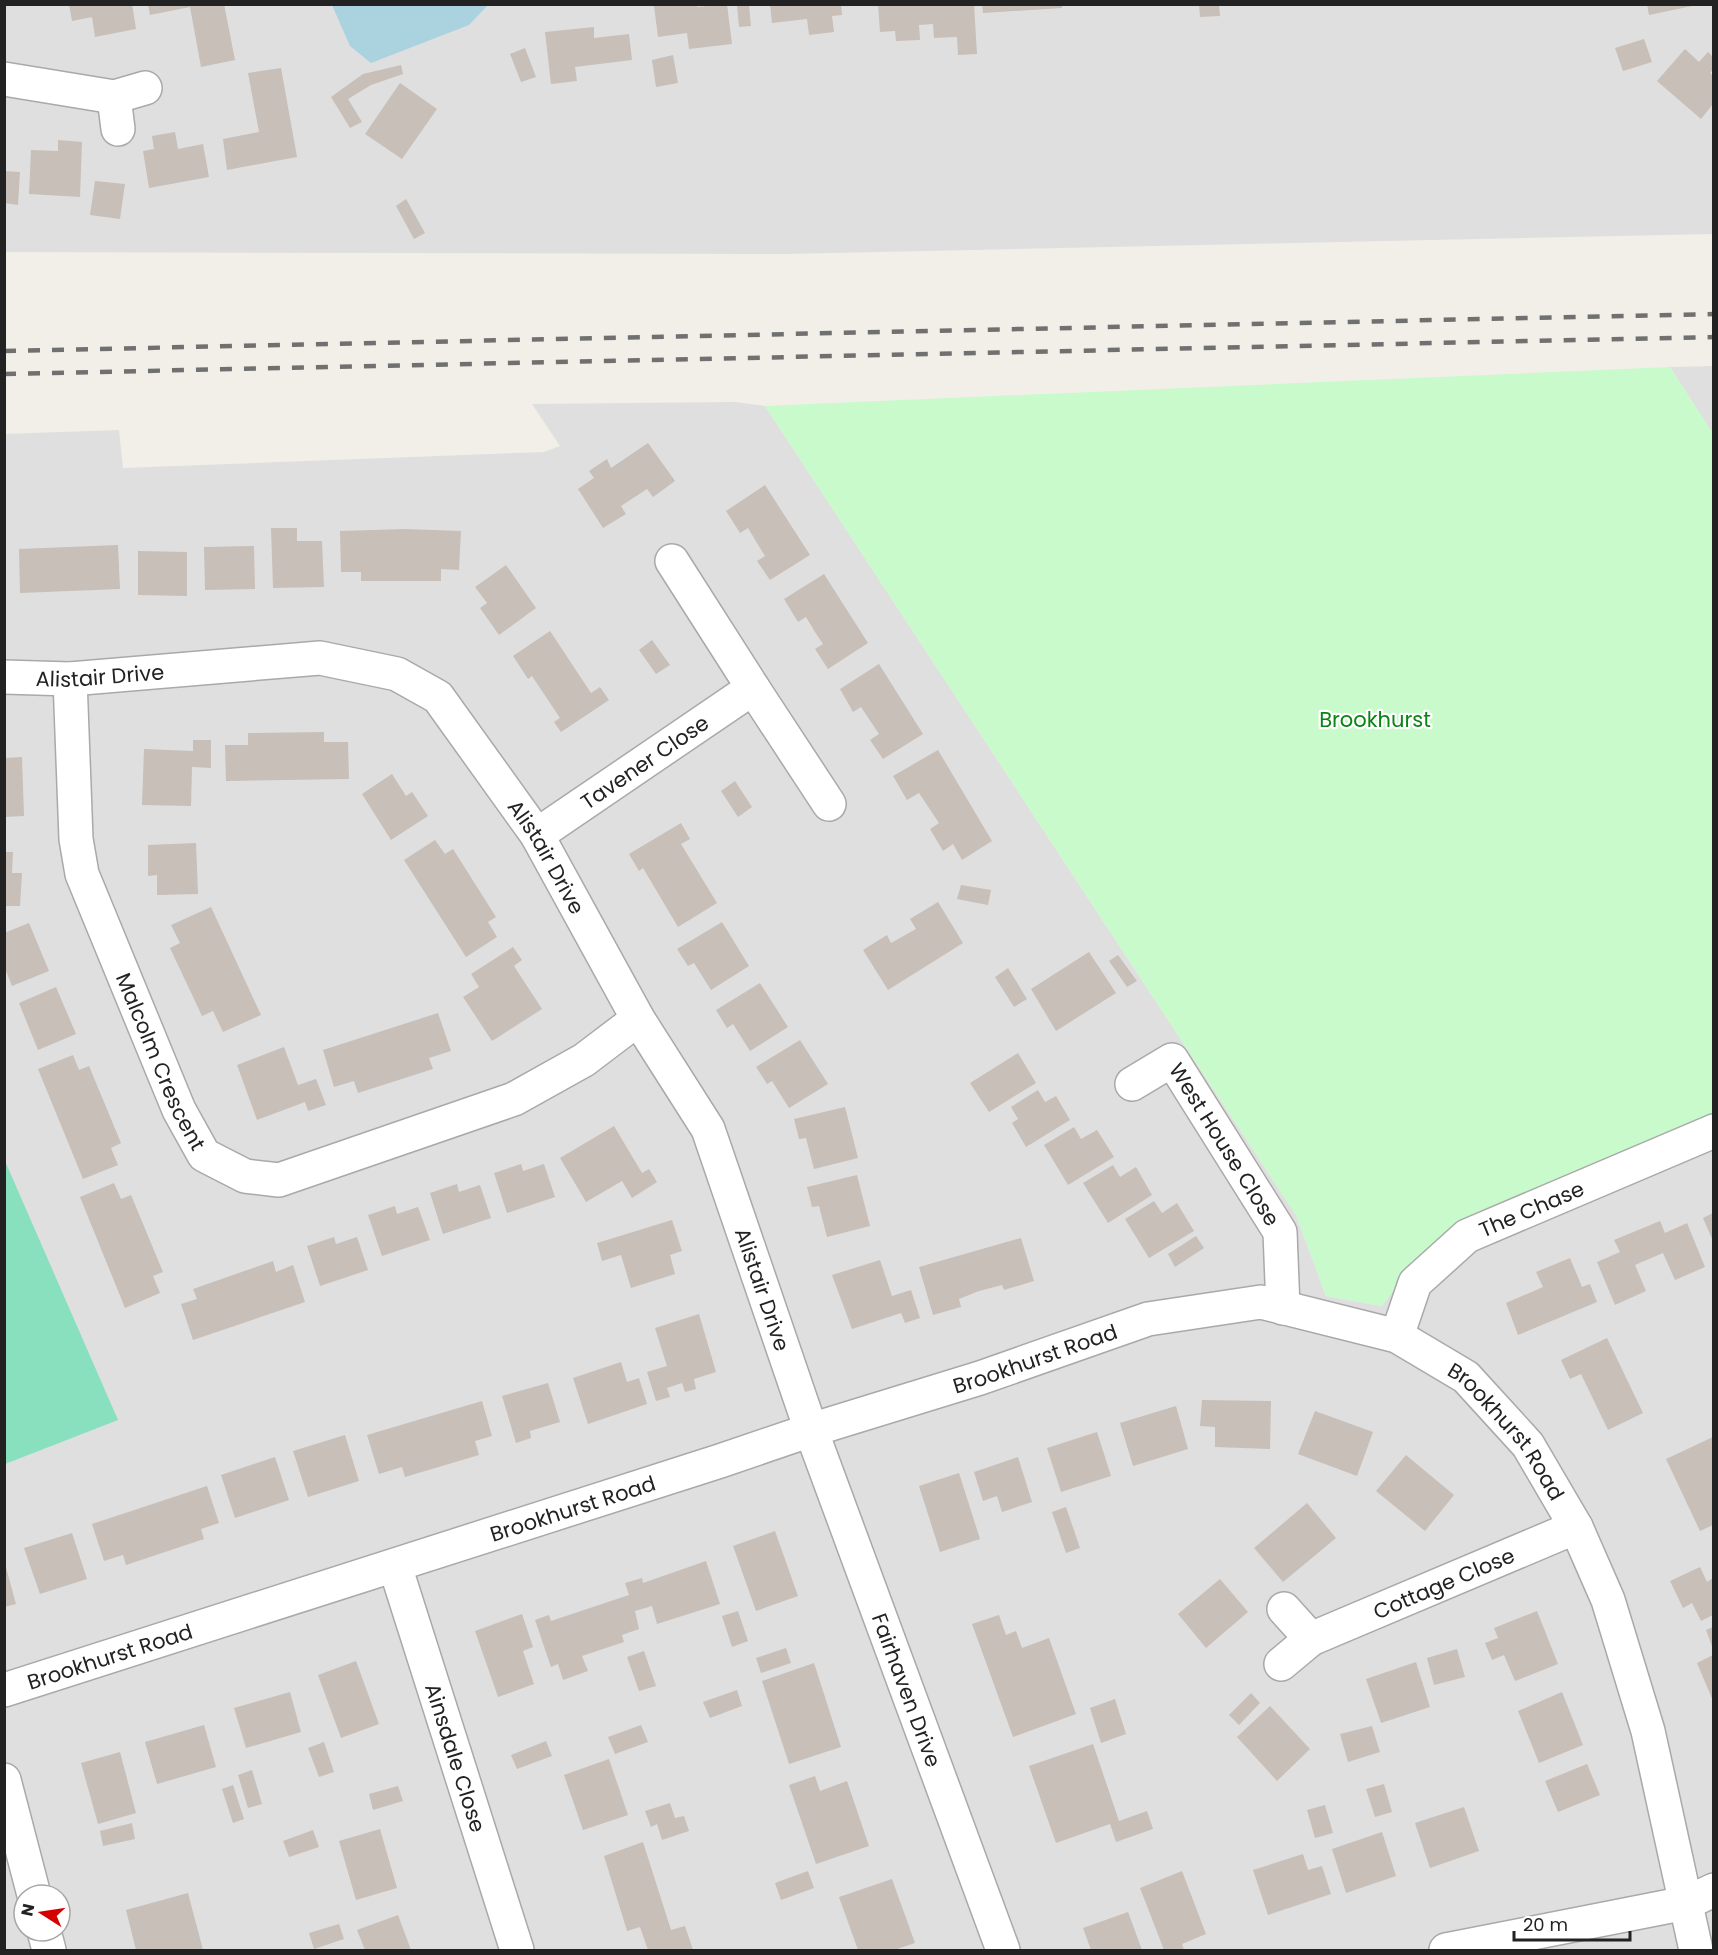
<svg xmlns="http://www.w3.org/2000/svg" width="1718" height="1955" viewBox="0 0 1718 1955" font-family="Poppins,sans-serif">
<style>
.residential{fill:#e0dfdf;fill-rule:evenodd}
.park{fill:#c8facc}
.pitch{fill:#88e0be}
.water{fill:#aad3df}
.building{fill:#c7bfb8}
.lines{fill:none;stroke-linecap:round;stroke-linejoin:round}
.minor-casing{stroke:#a9a9a9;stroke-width:36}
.minor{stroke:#fff;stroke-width:33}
.rail{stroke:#707070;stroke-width:4.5;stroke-dasharray:12 12;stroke-linecap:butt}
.labels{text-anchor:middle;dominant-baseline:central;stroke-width:4.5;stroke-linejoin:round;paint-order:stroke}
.street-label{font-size:21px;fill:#222;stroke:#fff}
.park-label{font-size:21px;fill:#0c8416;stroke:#fff}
</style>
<rect width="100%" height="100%" fill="#f2efe9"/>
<g class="residential">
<polygon points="5,5 1713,5 1713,234 785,254 5,252"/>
<polygon points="1713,366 1714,366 1713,434 1670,367"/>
<path d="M 735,402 L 765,406 L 1296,1215 L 1326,1296 L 1382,1306 L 1417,1258 L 1462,1229 L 1563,1180 L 1713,1114 L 1713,1950 L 5,1950 L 4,434 L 119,430 L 123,468 L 544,452 L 560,446 L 532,404 ZM 24,1895 L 60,1895 L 60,1931 L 24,1931 Z"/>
</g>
<polygon class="park" points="1670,367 1713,434 1713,1114 1563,1180 1462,1229 1417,1258 1382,1306 1326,1296 1296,1215 765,406"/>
<polygon class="pitch" points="5,1161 118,1420 5,1464 4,1464"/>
<polygon class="water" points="332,5 488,5 469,25 371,63 350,46"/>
<g class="building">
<polygon points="69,4 132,4 136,29 95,37 92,17 72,21"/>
<polygon points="148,4 224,4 235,60 201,67 190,7 150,15"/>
<polygon points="667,4 697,4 697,7 727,4 732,44 689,49 687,33 658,37 654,6"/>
<polygon points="770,4 841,4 842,15 832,16 834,32 809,35 807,19 772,23"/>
<polygon points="878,4 974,4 977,54 958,55 957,37 934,38 933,24 919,25 920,40 896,41 895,31 880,32"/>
<polygon points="982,4 1062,4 1062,8 983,13"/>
<polygon points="1199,4 1219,4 1220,16 1200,17"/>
<polygon points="1647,4 1691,4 1692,6 1649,15"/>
<polygon points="737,5 749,5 751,26 739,27"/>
<polygon points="594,27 594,38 629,34 632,60 575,67 577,81 551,84 545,32"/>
<polygon points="1644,39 1652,62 1623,71 1615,48"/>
<polygon points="525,48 536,77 521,82 510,54"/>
<polygon points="1685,49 1699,62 1708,52 1713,57 1713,69 1710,73 1713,76 1713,104 1701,119 1657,81"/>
<polygon points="673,55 678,83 656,87 652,60"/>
<polygon points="401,65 403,74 371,85 348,99 362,122 350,128 331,97 363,74"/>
<polygon points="281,68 297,157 227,170 223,139 259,132 248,73"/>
<polygon points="400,83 437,109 402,159 365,134"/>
<polygon points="175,132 178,149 203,144 209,177 149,188 143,151 154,149 152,136"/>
<polygon points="58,140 82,142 80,197 29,194 31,150 58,151"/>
<polygon points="4,171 20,172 18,205 4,203"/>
<polygon points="95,181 125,184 120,219 90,215"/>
<polygon points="406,199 425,233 414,239 396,206"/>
<polygon points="648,443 675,481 653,497 647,489 621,506 626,514 603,528 578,489 594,478 589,471 607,459 611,468"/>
<polygon points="765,485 810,555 770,580 757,561 765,556 757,543 748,528 740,533 726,511"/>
<polygon points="271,528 297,528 297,541 322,541 324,587 273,588"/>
<polygon points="404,529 461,531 459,570 441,569 441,581 361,581 361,572 341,572 340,531"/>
<polygon points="118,545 120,589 20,593 19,549"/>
<polygon points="254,546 255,589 205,590 204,547"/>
<polygon points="138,551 187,552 187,596 138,595"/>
<polygon points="506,565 536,608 499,635 480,608 487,603 475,587"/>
<polygon points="824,574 868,643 828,669 815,649 823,644 815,632 806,617 798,622 784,599"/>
<polygon points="550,631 591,693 600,687 609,700 561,732 554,722 560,718 532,676 528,679 513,656"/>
<polygon points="652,640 670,665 656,674 639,650"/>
<polygon points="879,664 923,734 883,759 870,740 879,734 861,707 853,712 840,689"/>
<polygon points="324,732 324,742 348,742 349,779 226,781 225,745 248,745 248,733"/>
<polygon points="193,740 211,740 211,768 192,767 191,806 142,805 144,749 193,751"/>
<polygon points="938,750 992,841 962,860 953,844 943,851 930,829 939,823 919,793 907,800 893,776"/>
<polygon points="22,757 24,816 4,817 4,758"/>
<polygon points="392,774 406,796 412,792 428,816 391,840 362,794"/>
<polygon points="735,781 752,807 738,817 721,791"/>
<polygon points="681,823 690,839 681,844 717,903 678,927 643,868 639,871 629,854"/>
<polygon points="435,840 445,854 453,849 496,917 488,922 497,937 466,957 404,860"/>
<polygon points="196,843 198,894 157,895 157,875 148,876 148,845"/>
<polygon points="4,852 13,852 12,873 22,873 20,906 4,906"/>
<polygon points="961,885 991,890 988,905 957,899"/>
<polygon points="938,902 963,943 888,990 863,950 887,935 891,943 916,929 910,919"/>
<polygon points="211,907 261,1015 223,1032 213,1011 202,1016 170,948 180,943 171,925"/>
<polygon points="722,922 749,966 711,990 694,963 688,966 677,949"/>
<polygon points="29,923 49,971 12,986 4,966 4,933"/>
<polygon points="513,947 522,960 514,966 542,1009 492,1041 463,997 479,987 471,974"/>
<polygon points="1089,952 1116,993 1056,1031 1031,989"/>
<polygon points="1118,955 1137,981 1127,987 1109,961"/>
<polygon points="1008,968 1027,999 1014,1007 995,977"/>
<polygon points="760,983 788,1027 750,1051 733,1024 727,1028 716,1010"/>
<polygon points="56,987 76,1034 38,1050 19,1003"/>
<polygon points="438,1013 451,1051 429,1058 433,1069 358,1093 354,1081 334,1087 323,1050"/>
<polygon points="800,1040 828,1084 789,1108 772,1081 767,1084 756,1067"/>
<polygon points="284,1047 298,1085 316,1079 326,1105 308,1111 305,1102 257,1120 237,1065"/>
<polygon points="1018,1053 1036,1083 989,1112 970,1083"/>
<polygon points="73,1055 79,1070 89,1066 121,1143 111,1148 118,1165 83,1179 38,1069"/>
<polygon points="1038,1090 1045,1102 1056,1096 1070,1120 1026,1147 1012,1123 1018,1119 1011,1107"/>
<polygon points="845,1107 858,1158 814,1169 806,1138 799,1139 794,1119"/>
<polygon points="614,1126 642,1173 649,1169 657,1182 632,1198 622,1181 586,1202 560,1158"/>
<polygon points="1074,1127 1081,1139 1097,1130 1114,1157 1068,1185 1044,1145"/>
<polygon points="521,1164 523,1171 544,1164 555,1197 507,1213 494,1173"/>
<polygon points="1113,1165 1120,1177 1136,1167 1152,1195 1108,1223 1083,1183"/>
<polygon points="857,1175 870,1226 827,1237 819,1206 812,1207 807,1187"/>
<polygon points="114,1183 121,1199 131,1195 163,1272 153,1276 160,1293 125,1308 80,1197"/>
<polygon points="457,1184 459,1192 480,1185 491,1218 443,1234 430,1193"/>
<polygon points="1154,1201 1162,1213 1177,1203 1194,1231 1149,1258 1125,1219"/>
<polygon points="395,1206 397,1214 418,1207 430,1240 382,1256 368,1215"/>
<polygon points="1713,1213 1713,1241 1703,1218"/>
<polygon points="672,1220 682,1251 670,1255 675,1274 631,1288 621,1255 602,1261 597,1243"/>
<polygon points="1660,1221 1665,1233 1687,1223 1705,1267 1675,1280 1663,1253 1635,1265 1646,1291 1615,1305 1597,1262 1620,1252 1614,1240"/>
<polygon points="1196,1236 1204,1248 1175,1267 1168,1254"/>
<polygon points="334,1237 336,1244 357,1237 368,1270 320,1286 307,1246"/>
<polygon points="1021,1238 1034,1281 1004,1290 1002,1285 979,1291 959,1299 961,1307 933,1315 919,1267"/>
<polygon points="1570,1258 1582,1287 1590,1284 1597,1302 1518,1335 1506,1303 1543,1287 1536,1272"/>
<polygon points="880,1260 892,1296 911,1290 920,1318 905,1323 901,1313 852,1329 832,1275"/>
<polygon points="273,1261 276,1272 293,1265 305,1302 193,1340 181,1304 197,1299 193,1289"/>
<polygon points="699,1314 716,1372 694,1379 696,1389 685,1392 682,1383 667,1388 670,1397 656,1401 647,1372 667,1366 655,1328"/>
<polygon points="1607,1338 1643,1413 1608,1430 1581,1374 1570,1379 1561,1360"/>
<polygon points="621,1362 627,1382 639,1378 647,1404 588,1424 573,1378"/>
<polygon points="548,1383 560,1422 530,1431 531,1438 516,1443 502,1396"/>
<polygon points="1202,1400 1271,1401 1270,1449 1215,1447 1215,1427 1200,1426"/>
<polygon points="482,1401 492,1436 475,1441 479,1455 405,1477 402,1467 379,1474 367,1435"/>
<polygon points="1176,1406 1188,1449 1133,1466 1120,1423"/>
<polygon points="1315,1411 1373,1432 1357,1476 1298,1454"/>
<polygon points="1097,1432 1111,1476 1061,1492 1047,1448"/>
<polygon points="345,1435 359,1481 308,1497 293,1451"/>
<polygon points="1713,1437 1713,1525 1700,1531 1666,1459"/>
<polygon points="1406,1455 1454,1495 1425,1531 1376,1491"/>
<polygon points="275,1457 289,1500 235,1518 221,1475"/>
<polygon points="1018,1457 1032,1502 1002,1512 997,1496 983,1501 974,1472"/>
<polygon points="959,1473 980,1539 940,1552 919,1486"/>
<polygon points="207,1486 219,1523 201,1529 204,1539 126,1565 123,1555 104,1561 92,1524"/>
<polygon points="1307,1503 1336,1538 1283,1582 1254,1548"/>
<polygon points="1066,1507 1080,1548 1066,1553 1052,1512"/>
<polygon points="775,1531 798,1596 756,1611 733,1546"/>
<polygon points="72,1533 87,1579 40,1594 24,1548"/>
<polygon points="4,1560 16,1604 4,1607"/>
<polygon points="706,1561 720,1604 657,1624 652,1606 635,1611 639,1629 622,1635 624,1642 582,1656 588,1671 563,1680 558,1664 551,1667 535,1620 549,1615 551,1621 629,1595 625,1583 642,1578 643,1583"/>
<polygon points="1700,1567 1707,1582 1713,1578 1713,1615 1701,1621 1692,1603 1683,1608 1670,1581"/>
<polygon points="1220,1579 1248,1612 1206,1648 1178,1614"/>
<polygon points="738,1611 748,1641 732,1647 722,1616"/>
<polygon points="1537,1611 1558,1664 1515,1681 1504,1655 1492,1660 1485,1643 1498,1638 1494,1628"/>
<polygon points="522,1614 533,1647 523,1651 534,1684 498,1697 475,1631"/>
<polygon points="999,1615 1006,1635 1016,1631 1022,1648 1049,1638 1076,1714 1013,1737 972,1624"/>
<polygon points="1713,1627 1713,1649 1706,1630"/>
<polygon points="786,1648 791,1663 761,1673 756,1658"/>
<polygon points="1457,1649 1465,1677 1434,1685 1427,1658"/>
<polygon points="644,1651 656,1686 639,1691 627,1657"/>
<polygon points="1713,1655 1713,1701 1697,1663"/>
<polygon points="356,1661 379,1724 341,1738 318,1675"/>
<polygon points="1416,1662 1430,1707 1381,1723 1366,1679"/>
<polygon points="814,1663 841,1747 789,1764 762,1681"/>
<polygon points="737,1690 742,1706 710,1718 703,1702"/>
<polygon points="290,1692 301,1732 246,1748 234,1708"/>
<polygon points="1562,1692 1583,1745 1539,1763 1518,1711"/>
<polygon points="1251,1693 1260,1703 1239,1725 1229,1715"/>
<polygon points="1115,1699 1126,1734 1101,1743 1090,1708"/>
<polygon points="1270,1706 1310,1749 1277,1781 1237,1737"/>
<polygon points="204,1725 216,1767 157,1784 145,1742"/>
<polygon points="641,1725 648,1742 615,1754 608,1737"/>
<polygon points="1372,1726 1380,1752 1348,1762 1340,1734"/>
<polygon points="546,1741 552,1756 517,1769 511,1755"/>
<polygon points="324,1742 334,1772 319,1777 308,1748"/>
<polygon points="1093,1744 1119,1821 1147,1811 1153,1829 1116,1842 1110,1824 1056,1843 1029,1766"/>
<polygon points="120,1752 136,1813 98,1824 81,1763"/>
<polygon points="609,1759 628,1815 583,1830 564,1775"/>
<polygon points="1587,1764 1600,1795 1558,1812 1545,1781"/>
<polygon points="252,1770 262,1804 248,1808 238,1775"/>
<polygon points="815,1776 820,1791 847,1781 869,1846 816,1864 789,1785"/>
<polygon points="1384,1784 1392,1812 1375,1817 1366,1789"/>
<polygon points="233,1785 244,1819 233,1823 222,1789"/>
<polygon points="398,1786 403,1801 373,1810 369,1794"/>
<polygon points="670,1803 675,1818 684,1816 689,1831 662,1840 657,1824 651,1827 645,1811"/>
<polygon points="1325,1805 1333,1833 1315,1838 1307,1810"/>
<polygon points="1464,1807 1479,1851 1430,1868 1415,1823"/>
<polygon points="132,1823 135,1839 103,1846 100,1831"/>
<polygon points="380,1829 397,1888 356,1900 339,1841"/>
<polygon points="313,1830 319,1847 289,1857 283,1841"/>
<polygon points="1382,1832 1396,1876 1346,1893 1332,1849"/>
<polygon points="643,1842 671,1930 685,1926 693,1950 648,1950 640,1927 627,1931 604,1856"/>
<polygon points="1303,1854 1308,1870 1322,1866 1331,1894 1268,1915 1253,1870"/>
<polygon points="808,1871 814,1888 781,1900 775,1883"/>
<polygon points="1182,1871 1206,1934 1182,1944 1184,1950 1164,1950 1140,1888"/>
<polygon points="892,1879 915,1943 894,1950 858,1950 839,1897"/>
<polygon points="188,1893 203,1950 136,1950 126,1910"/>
<polygon points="1128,1912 1142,1950 1091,1950 1083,1928"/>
<polygon points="398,1915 411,1950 365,1950 357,1930"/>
<polygon points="339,1924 344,1939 314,1949 309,1933"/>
</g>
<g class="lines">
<g class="minor-casing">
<g id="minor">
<polyline points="4,79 114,97 145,88"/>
<polyline points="114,97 118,129"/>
<path id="s1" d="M 4,677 L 70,679 L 320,658 L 397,674 L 438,697 L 537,835 L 638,1019 L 708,1129 L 811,1430 L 1003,1950"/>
<path id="s2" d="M 70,679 L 76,839 L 82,874 L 179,1110 L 204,1155 L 245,1176 L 279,1180 L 514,1099 L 584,1060 L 638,1019"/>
<polyline points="753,688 829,804"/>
<path id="s3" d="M 537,835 L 753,688 L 672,561"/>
<path id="s4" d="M 1132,1084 L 1172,1060 L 1280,1232 L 1283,1308"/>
<path id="s5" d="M 1397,1336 L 1415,1283 L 1467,1236 L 1714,1131"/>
<path id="s6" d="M 395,1566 L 517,1950"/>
<polyline points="1284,1609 1311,1639"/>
<path id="s7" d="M 1281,1664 L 1311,1639 L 1576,1527"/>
<path id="s8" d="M 4,1690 L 720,1461 L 811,1430 L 980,1378 L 1148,1319 L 1261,1302 L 1397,1336 L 1466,1377 L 1528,1445 L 1576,1527 L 1608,1600 L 1648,1731 L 1696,1950"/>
<polyline points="4,1780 34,1895"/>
<polyline points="44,1931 49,1950"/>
<polyline points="1446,1950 1686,1903 1714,1890"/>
</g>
</g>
<use href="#minor" class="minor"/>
<g class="rail">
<polyline points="4,351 1714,314"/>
<polyline points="4,374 1714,337"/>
</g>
</g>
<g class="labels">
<g class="street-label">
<text stroke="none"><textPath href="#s1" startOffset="96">Alistair Drive</textPath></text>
<text stroke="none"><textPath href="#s3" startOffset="130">Tavener Close</textPath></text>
<text stroke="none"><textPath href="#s1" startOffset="636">Alistair Drive</textPath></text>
<text stroke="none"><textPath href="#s2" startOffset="399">Malcolm Crescent</textPath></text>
<text stroke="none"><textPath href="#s4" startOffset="146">West House Close</textPath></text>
<text stroke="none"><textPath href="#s5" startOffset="196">The Chase</textPath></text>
<text stroke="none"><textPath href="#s1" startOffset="1122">Alistair Drive</textPath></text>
<text stroke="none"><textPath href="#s8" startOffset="1083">Brookhurst Road</textPath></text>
<text stroke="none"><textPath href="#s8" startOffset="1605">Brookhurst Road</textPath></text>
<text stroke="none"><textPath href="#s8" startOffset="597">Brookhurst Road</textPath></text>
<text stroke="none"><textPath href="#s7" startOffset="183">Cottage Close</textPath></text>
<text stroke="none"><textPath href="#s8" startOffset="111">Brookhurst Road</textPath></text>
<text stroke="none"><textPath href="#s1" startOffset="1548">Fairhaven Drive</textPath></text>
<text stroke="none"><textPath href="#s6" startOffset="201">Ainsdale Close</textPath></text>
</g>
<g class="park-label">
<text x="1375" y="719">Brookhurst</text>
</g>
</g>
<rect width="1718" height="1955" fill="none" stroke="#222222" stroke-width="12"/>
<g transform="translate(42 1913) rotate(282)"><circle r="28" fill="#ffffff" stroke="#a7a7a7" stroke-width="1.5"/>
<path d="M0-4.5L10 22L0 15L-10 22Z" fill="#d40000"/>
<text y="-9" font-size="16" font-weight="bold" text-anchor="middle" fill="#222222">N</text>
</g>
<path d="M1514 1931v9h116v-9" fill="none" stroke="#222222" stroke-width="3"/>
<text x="1523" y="1931" font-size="18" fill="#222222" stroke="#ffffff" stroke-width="4.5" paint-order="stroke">20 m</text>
</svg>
